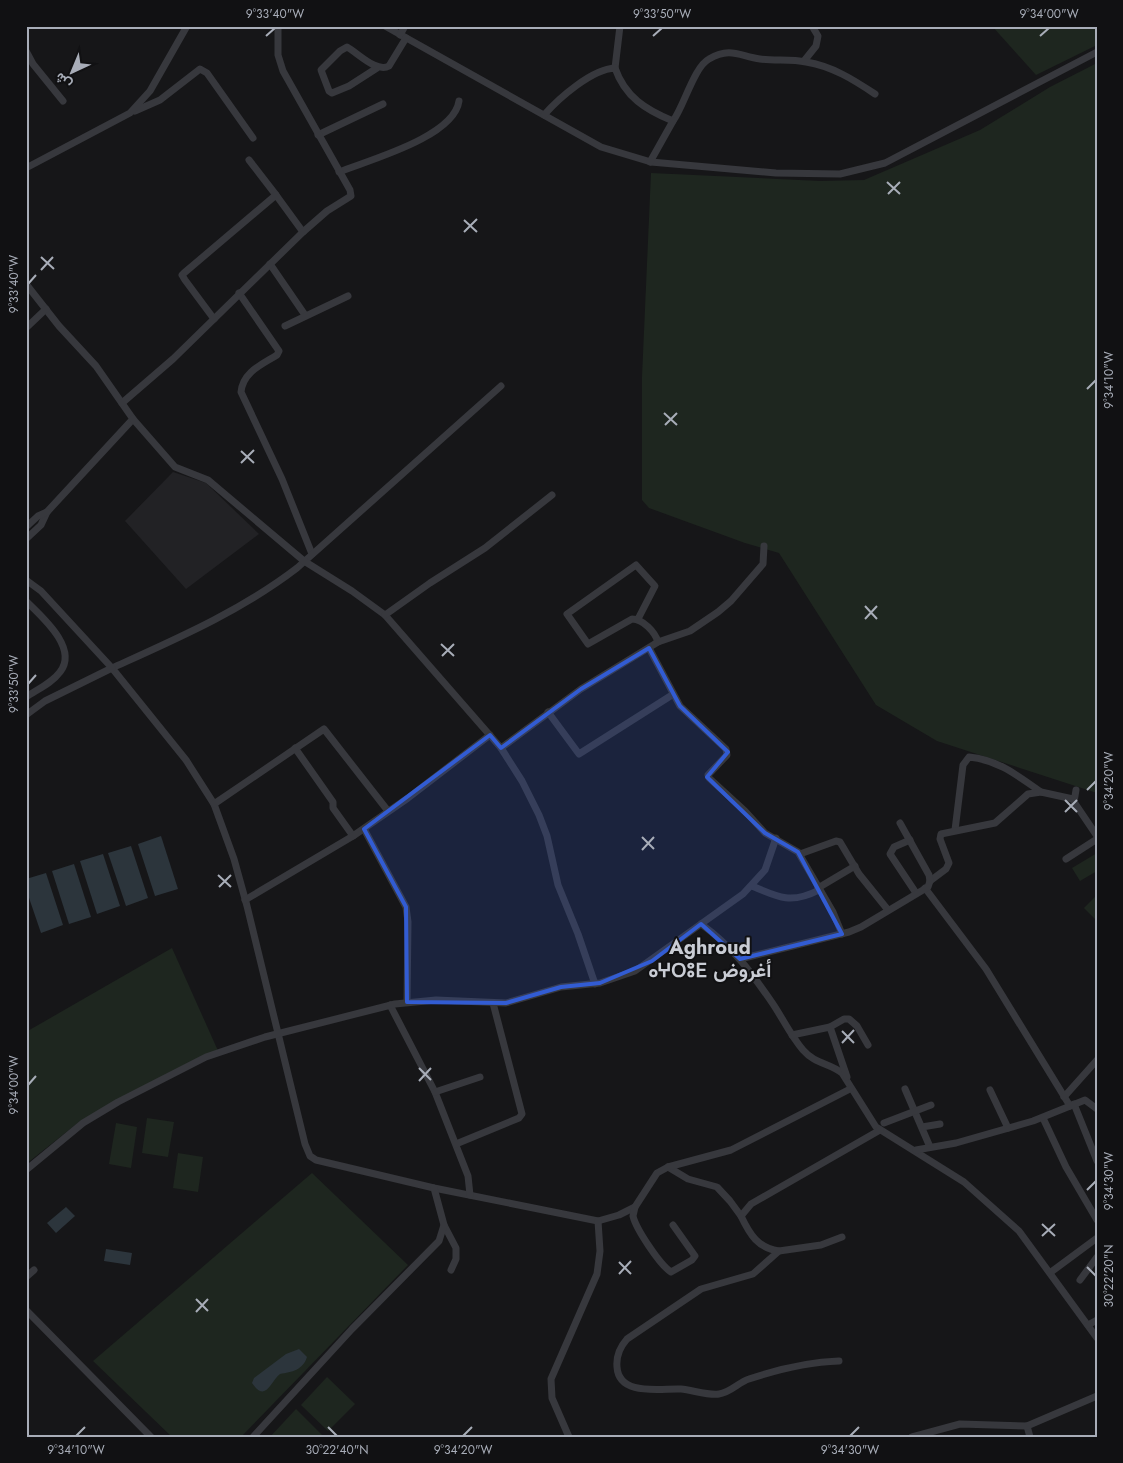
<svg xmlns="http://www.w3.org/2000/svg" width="1123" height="1463" viewBox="0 0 1123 1463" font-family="Jost,Vazirmatn,'Noto Sans Tifinagh',sans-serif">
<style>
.built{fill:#222225}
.green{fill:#1e261f}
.water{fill:#2c353c}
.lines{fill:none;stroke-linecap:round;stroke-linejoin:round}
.minor{stroke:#37383d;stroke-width:7}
.marked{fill:#325cd3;fill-opacity:0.2;stroke:#325cd3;stroke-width:4;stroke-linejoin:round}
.ticks{fill:none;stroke:#a8adb8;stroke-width:2}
.labels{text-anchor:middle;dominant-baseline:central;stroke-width:4;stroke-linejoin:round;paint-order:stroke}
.district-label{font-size:20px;font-weight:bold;fill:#c9ccd4;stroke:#111113}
.neatline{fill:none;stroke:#a8adb8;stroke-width:2}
.ticks-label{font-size:12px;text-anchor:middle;fill:#a8adb8}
</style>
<rect width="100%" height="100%" fill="#161618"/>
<polygon class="built" points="173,472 206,483 259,534 186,589 125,521"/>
<g class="green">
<polygon points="992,26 1097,26 1097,45 1036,75"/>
<polygon points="1097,63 1097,793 937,741 876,705 779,553 745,543 649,508 642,500 642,377 651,173 820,181 864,180 980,130 1050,87"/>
<polygon points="1097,853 1097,871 1080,881 1072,868"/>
<polygon points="1097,895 1097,918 1095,919 1084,908"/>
<polygon points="172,948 219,1053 79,1122 26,1164 26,1032"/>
<polygon points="147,1118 174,1122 168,1157 142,1153"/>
<polygon points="116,1123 137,1127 131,1168 109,1164"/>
<polygon points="178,1153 203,1157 198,1192 173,1188"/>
<polygon points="312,1173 408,1265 241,1437 172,1437 93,1361"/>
<polygon points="327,1377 355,1404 328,1431 301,1405"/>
<polygon points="296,1409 323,1436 322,1437 270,1437"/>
</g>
<g class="water">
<polygon points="161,836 178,889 155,896 138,844"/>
<polygon points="131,846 148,898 126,906 108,853"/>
<polygon points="103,854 120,906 97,914 80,861"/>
<polygon points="74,864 91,917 69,924 52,871"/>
<polygon points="46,873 63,925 41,933 26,889 26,879"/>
<polygon points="66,1207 75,1216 56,1233 47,1223"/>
<polygon points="106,1249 132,1253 130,1265 104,1261"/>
<path d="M 299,1349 L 307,1357 C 303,1370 292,1372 280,1374 C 270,1382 266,1403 252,1383 L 254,1378 L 286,1354 Z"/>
</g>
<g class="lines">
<g class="minor">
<polyline points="385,26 601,147 651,162 776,173 840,174 885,163 1097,52"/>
<polyline points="400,35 405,26"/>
<polyline points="26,51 33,64 63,101"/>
<polyline points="804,61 816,46 818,36 812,26"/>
<path d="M 377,68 L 349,86 L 332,93 L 329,91 L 321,70 L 340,51 L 347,47 C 359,54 377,73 389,66 L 406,38"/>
<polyline points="615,68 620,26"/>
<polyline points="135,111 160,100 200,69 207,73 253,138"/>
<path d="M 544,115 C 559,98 592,69 615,68 C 625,97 646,110 673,121 C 684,106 694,67 709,59 C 731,46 741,57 760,59 C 775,61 791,59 806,62 C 832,66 854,80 875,94"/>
<polyline points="318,135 383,104"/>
<polyline points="249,160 276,195"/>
<polyline points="650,162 673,121"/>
<polyline points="26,168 130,113 150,91 187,26"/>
<path d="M 339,172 C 369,160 454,137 459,101"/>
<polyline points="270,264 305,315"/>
<polyline points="26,284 59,326 96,366 133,419 47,512 41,525 26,539"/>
<path d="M 239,293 L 279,351 L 277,355 C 261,365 243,372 241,392 L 282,479 L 312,554"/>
<polyline points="214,319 185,280 182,275 184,273 276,195 303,232"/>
<polyline points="285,326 348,296"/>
<polyline points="26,328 46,309"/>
<path d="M 501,386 L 297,568 C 241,611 176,639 112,668 L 186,760 L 214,804 L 234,859 L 247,906 L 305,1144 L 310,1156 L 316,1160 L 434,1188 L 598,1221 L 619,1215 L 635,1207"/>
<polyline points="122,403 173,359 303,232 327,211 351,196 350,190 283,71 278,55 278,26"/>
<polyline points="133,419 175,467 208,480 304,561 352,591 385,615 501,748 522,781 539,815 547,836 558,885 578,934 595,984"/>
<polyline points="26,527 38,516 47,512"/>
<polyline points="26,580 41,591 112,668 45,701 26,715"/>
<path d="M 26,601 C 41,616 79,648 60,672 C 52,683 38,689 26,697"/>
<polyline points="385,615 430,583 485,548 552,495"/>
<path d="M 638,619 L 655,586 L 636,565 L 567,614 L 588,644 L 632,619 C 643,619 655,632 658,642"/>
<polyline points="649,648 680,706 726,749 727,755 708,775 709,778 745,811 765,833 798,852 833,912 842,934"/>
<polyline points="548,712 579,754 672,695"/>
<polyline points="295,748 333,802 333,808 353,836"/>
<polyline points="501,748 581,689 658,642 690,631 718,612 731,601 763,564 764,546"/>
<polyline points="1076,790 1074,802 1097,836"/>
<polyline points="214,804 324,729 388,811"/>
<polyline points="364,829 406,907 408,922 407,1002"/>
<path d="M 955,830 L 963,765 L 969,757 C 999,760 1018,776 1041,792"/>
<polyline points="910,840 894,847 890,854 916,893"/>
<polyline points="800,854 836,841 840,842 859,874 888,910"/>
<polyline points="1066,859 1097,839"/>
<polyline points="930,881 946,869 949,863 940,839 941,834 995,823 1028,794 1041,792 1073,799"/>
<path d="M 752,886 C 779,898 792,904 819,890"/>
<polyline points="818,888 855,866"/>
<polyline points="925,888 986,969 1070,1106"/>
<polyline points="245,900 353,836 408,798 490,735"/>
<path d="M 701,924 C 733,947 751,972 773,1004 C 783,1019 791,1036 803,1050 C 815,1064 830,1063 842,1073 L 876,1127 L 964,1182 L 1019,1231 L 1097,1338"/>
<polyline points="740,959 849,932 861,927 928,887 930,881 929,875 900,823"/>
<polyline points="390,1005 435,1092 468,1176 470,1195"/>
<polyline points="830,1027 844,1019 849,1019 857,1026 868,1045"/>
<polyline points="792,1035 830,1027 847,1077"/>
<polyline points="905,1089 930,1147"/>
<polyline points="990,1090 1008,1128"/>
<polyline points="435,1092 480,1077"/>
<polyline points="1064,1097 1097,1060"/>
<polyline points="1074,1104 1097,1161"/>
<polyline points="1043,1118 1066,1167 1097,1220"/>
<polyline points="884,1123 931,1105"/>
<polyline points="922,1127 940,1124"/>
<polyline points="456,1144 519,1118 522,1114 493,1003"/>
<polyline points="916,1150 956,1143 1033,1121 1085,1100 1097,1109"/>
<polyline points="668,1167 688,1179 717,1187 730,1201 741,1216"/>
<polyline points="26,1170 83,1123 118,1102 206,1057 265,1037 395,1004 436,1000 506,1003 561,987 600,983 635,971 743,894 765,870 776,838"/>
<polyline points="444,1225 456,1248 456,1259 451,1270"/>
<path d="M 673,1225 L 695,1256 L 692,1260 L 671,1272 C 660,1265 636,1229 633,1216 L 635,1207 L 657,1173 L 668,1167 L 731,1150 L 850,1089"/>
<polyline points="779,1251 821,1245 842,1237"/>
<polyline points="1051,1272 1097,1238"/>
<polyline points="26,1277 34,1270"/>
<polyline points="1080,1280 1097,1257"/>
<polyline points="26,1310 151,1437"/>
<polyline points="1088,1325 1097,1320"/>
<path d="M 839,1361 C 808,1362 779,1369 749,1379 C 739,1382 730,1393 719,1394 C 710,1396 692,1390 681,1389 C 661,1388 619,1397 617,1367 C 616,1356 620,1347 627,1339 L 701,1289 L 753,1274 L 779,1251 C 758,1248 750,1235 741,1216 L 751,1204 L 880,1130"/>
<polyline points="1027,1426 1030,1437"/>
<polyline points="253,1437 352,1329 439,1241 444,1225 434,1188"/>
<polyline points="569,1437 552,1398 551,1379 597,1274 600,1251 598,1221"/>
<polyline points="912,1437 960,1424 1027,1426 1097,1396"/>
</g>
</g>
<path class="marked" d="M 649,648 L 680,706 L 728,752 L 707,777 L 765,833 L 798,852 L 842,934 L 740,959 L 701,924 L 652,961 L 600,983 L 561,987 L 506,1003 L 407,1002 L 406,907 L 364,829 L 490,735 L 501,748 L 581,689 Z"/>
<path class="ticks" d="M 266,36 L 275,28M 653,36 L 662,28M 1040,36 L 1049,28M 887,182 L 900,194M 888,194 L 900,182M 464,220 L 477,232M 464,232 L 477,219M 41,257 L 54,269M 41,270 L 53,257M 28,284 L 36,275M 1087,389 L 1096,380M 664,413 L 677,425M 665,425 L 677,413M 241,451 L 254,463M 241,463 L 254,450M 865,606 L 877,619M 865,619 L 877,606M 441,644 L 454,656M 442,656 L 454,644M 28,684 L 36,675M 1087,790 L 1096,781M 1065,800 L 1077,812M 1065,812 L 1077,800M 642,837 L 654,849M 642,850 L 654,837M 218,875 L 231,887M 219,887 L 231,875M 842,1031 L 854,1043M 842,1043 L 854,1030M 419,1068 L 431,1080M 419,1081 L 431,1068M 28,1085 L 36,1076M 1087,1190 L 1096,1181M 1042,1224 L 1055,1236M 1042,1236 L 1055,1224M 619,1262 L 631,1274M 1087,1267 L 1096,1276M 619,1274 L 631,1261M 196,1299 L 208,1311M 196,1312 L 208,1299M 328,1427 L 337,1436M 76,1436 L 85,1427M 463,1436 L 472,1427M 850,1436 L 859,1427"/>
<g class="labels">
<g class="district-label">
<text x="710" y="947">Aghroud<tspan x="710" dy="23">ⴰⵖⵔⵓⴹ أغروض</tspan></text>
</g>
</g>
<rect width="1123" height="1463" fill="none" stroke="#111113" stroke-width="55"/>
<g transform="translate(72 72) rotate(224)" stroke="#111113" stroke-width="4" paint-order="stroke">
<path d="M0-4L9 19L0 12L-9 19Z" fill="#a8adb8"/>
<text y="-8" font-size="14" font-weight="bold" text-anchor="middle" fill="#a8adb8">ش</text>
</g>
<rect x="28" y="28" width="1068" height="1408" class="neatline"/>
<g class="ticks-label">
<text x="275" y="18">9°33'40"W</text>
<text x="662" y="18">9°33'50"W</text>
<text x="1049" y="18">9°34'00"W</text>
<text transform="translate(14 284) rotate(-90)" y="4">9°33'40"W</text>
<text transform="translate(1109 380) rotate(-90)" y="4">9°34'10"W</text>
<text transform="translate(14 684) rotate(-90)" y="4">9°33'50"W</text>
<text transform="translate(1109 781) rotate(-90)" y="4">9°34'20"W</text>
<text transform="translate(14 1085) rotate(-90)" y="4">9°34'00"W</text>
<text transform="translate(1109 1181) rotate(-90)" y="4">9°34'30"W</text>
<text transform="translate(1109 1276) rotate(-90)" y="4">30°22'20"N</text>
<text x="76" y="1454">9°34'10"W</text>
<text x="337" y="1454">30°22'40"N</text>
<text x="463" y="1454">9°34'20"W</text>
<text x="850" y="1454">9°34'30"W</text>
</g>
</svg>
